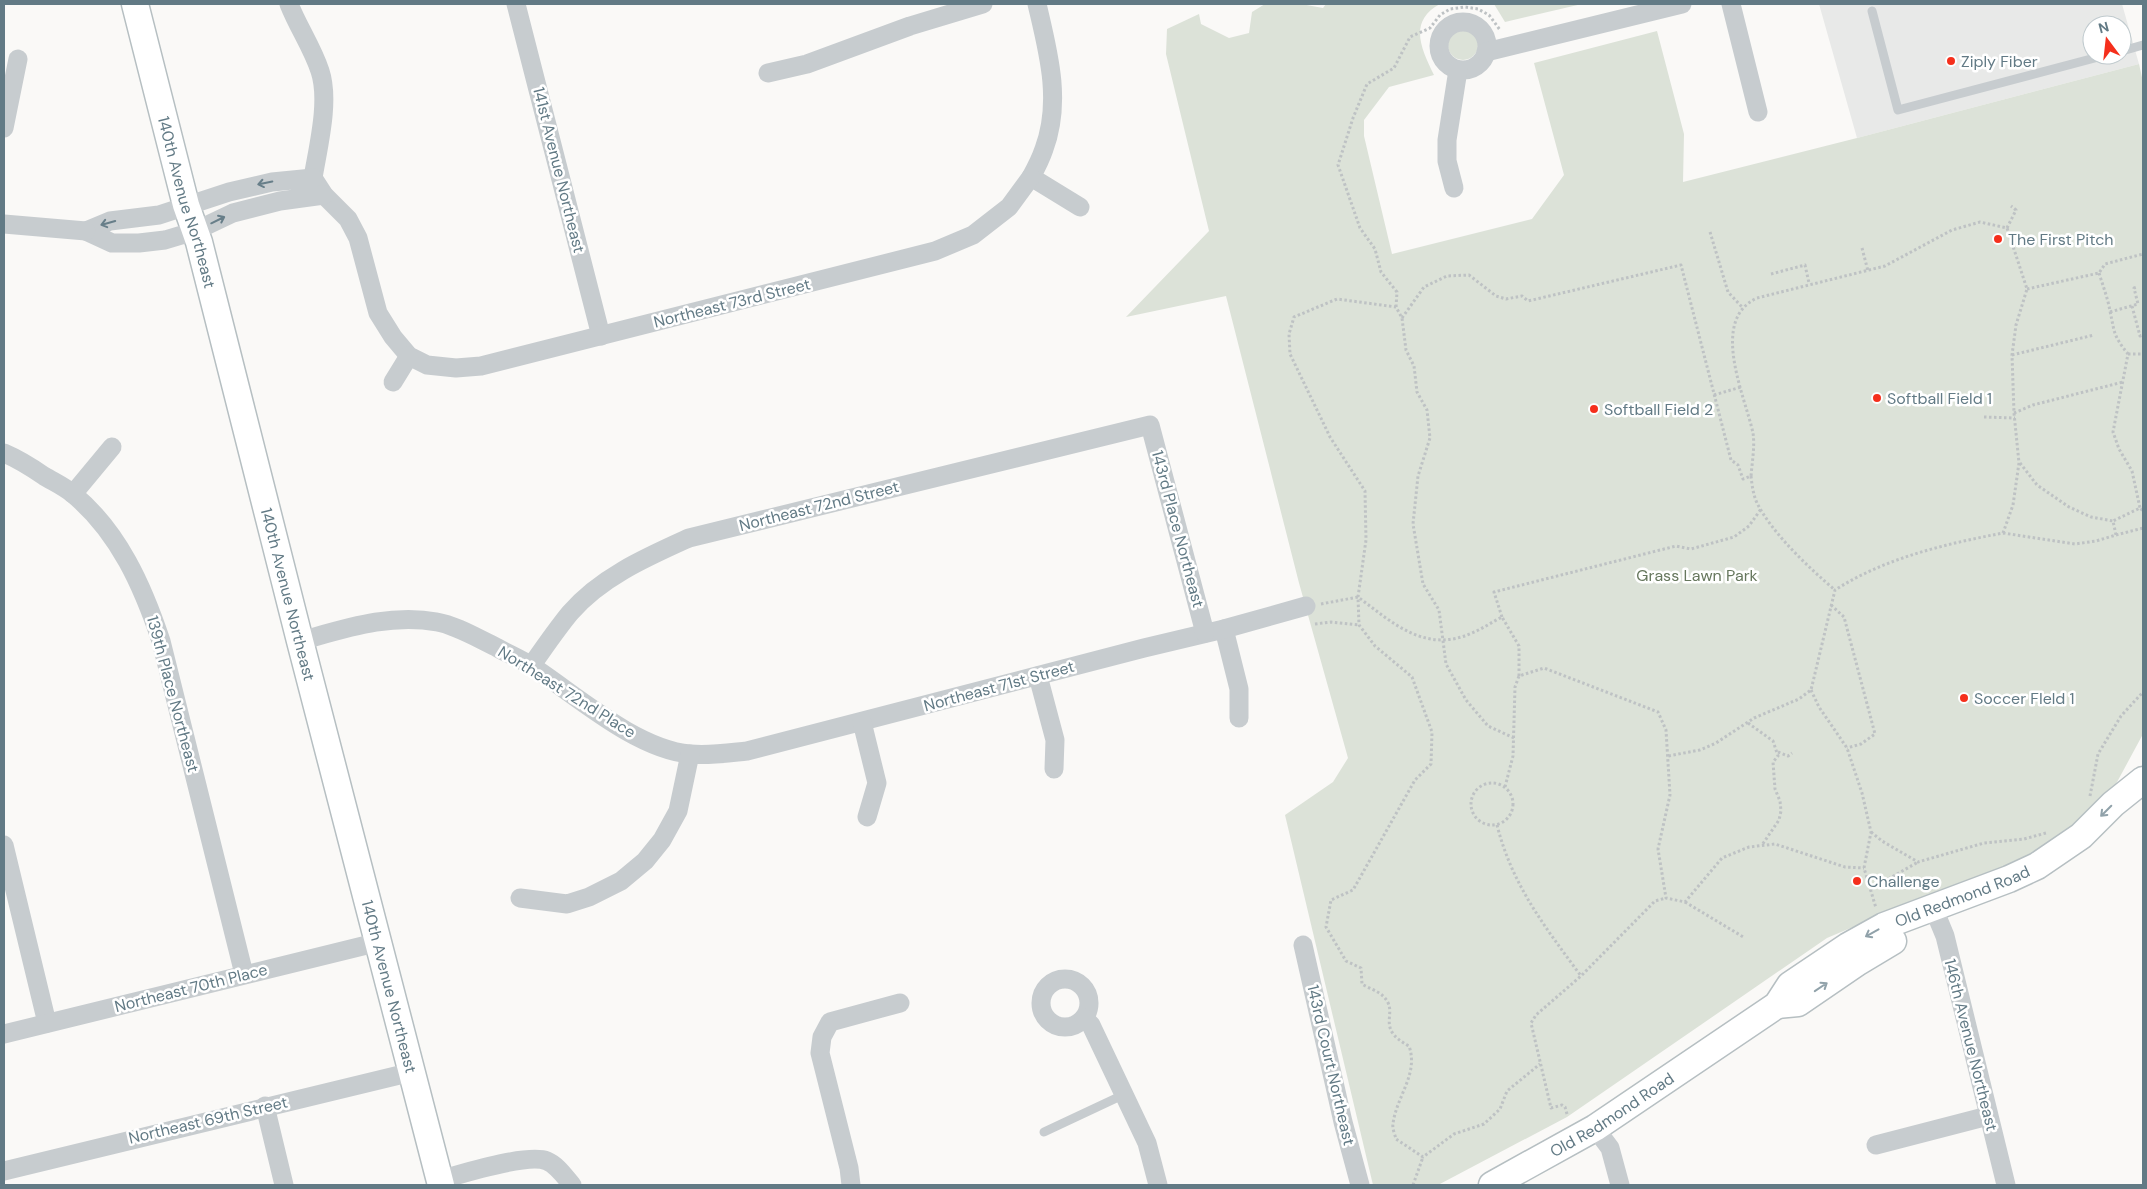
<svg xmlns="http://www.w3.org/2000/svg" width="2147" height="1189" viewBox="0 0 2147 1189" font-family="'DM Sans',sans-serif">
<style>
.built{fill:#e8e9e8;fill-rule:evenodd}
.green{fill:#dce2d8}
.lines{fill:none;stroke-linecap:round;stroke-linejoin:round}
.secondary-casing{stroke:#b6bfc2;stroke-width:29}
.path{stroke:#bec2c4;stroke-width:3;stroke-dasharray:2.5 2.5;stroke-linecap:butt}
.lane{stroke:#c7cccf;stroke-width:9}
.street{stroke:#c7cccf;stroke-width:19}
.secondary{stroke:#fff;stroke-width:26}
.oneway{stroke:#677e89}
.oneway2{stroke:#91a2aa}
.poi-dot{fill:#f52f1c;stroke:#fff;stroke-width:2}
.labels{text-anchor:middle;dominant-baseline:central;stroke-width:5;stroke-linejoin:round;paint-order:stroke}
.poi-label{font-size:16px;fill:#627a85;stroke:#fff;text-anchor:start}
.street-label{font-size:16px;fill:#627a85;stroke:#fff}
.park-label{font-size:16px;fill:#66775d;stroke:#fff}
</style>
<rect width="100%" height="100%" fill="#faf9f7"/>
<path class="built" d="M 1819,4 L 2122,4 L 2139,64 L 1857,138 ZM 2092,25 L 2122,25 L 2122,55 L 2092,55 Z"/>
<g class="green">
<path d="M 1265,4 L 1301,4 L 1323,8 L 1326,4 L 1440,4 C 1408,21 1421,49 1434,75 L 1389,87 L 1364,120 L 1364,136 L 1392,254 L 1532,219 L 1564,175 L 1534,63 L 1657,31 L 1684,134 L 1683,182 L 1857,138 L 2139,64 L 2143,82 L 2143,734 L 2116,784 L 2092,812 L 2065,838 L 1993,874 L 1926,896 L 1827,938 L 1567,1117 L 1438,1185 L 1373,1185 L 1285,815 L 1333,782 L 1348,758 L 1299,583 L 1226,296 L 1126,317 L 1209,231 L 1166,54 L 1167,29 L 1199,14 L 1201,24 L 1229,38 L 1249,33 L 1252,12 Z"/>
<polygon points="1494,4 1582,4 1505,22"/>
<circle cx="1463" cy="45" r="15"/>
</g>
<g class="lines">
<g class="secondary-casing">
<g id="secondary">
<path id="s1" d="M 135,4 L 186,205 L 199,242 L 300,641 L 441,1185"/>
<polyline points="1777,1005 1798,1003 1858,962 1893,941"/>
<path id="s2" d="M 1492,1185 L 1595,1128 L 1777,1005 L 1790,985 L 1848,946 L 1884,926 L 2009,879 L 2037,866 L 2081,836 L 2113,804 L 2143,780"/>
</g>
</g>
<g class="path">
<polyline points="2007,228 2016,210 2011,206"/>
<polyline points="1710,232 1728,292 1742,307"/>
<polyline points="1862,248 1868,271"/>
<path d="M 2099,273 C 2103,286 2108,299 2110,311 C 2115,334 2113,335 2128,354 L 2113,432 L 2119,449 L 2132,471 L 2140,508"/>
<polyline points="1771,274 1805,265 1809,283"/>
<polyline points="2027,289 2099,273 2105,264 2143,254"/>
<polyline points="2132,306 2140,336 2143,335"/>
<polyline points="1396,307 1397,292 1381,272 1375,249 1360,228 1338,165 1353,118 1367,84 1394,68 1410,37 1430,28 1440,15 1450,9 1465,7 1478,9 1489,15 1500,30"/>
<polyline points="2110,312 2138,304 2134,288 2137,287"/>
<path d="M 1402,318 L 1424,287 L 1447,276 L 1469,275 L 1496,296 L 1506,299 L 1522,296 L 1528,301 L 1681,265 L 1731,460 L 1738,465 L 1743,479 L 1751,476 C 1752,463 1755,446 1753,433 C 1745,396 1709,320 1757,298 L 1885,266 L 1952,230 L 1980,222 L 2007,228 L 2027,289 L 2016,325 L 2012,355 L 2014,413 L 2019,463 L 2013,505 L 2003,533 C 1945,544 1885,558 1835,590 L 1811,690 L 1799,699 L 1754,718 L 1716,743 L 1700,750 L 1668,756"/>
<polyline points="2128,354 2143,354"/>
<polyline points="2012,355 2094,335"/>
<polyline points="1714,395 1741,387"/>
<polyline points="2014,413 2033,405 2123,382"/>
<polyline points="1984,417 2015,418"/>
<polyline points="2020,463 2037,485 2069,507 2091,517 2113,521"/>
<path d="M 1751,476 C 1752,485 1753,494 1757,503 C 1772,533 1809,568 1835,590"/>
<polyline points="2003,533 2075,544 2096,541 2116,535 2113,521 2140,508 2143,511"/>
<polyline points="2116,535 2143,528"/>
<path d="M 1321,604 L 1358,597 C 1393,623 1425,654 1472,633 C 1482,629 1492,622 1502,617 L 1519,646 L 1519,676"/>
<polyline points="1831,605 1844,617 1875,734 1861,744 1847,748"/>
<polyline points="1502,617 1494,592 1676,546 1691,549 1734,537 1749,526 1761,509"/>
<polyline points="1315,624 1331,622 1359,625"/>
<polyline points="1811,690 1819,707 1847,748 1862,793 1871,832 1864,868 1876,908"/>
<polyline points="1748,723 1773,741 1778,756 1773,762 1775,789 1780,801 1781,811 1779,820 1762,845"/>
<path d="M 1514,738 L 1488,726 L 1466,700 L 1446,664 L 1439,610 L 1423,584 L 1413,524 L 1418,476 L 1430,438 L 1427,410 L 1417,392 L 1414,366 L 1406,350 L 1402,318 L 1396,307 L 1337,299 L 1294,317 L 1289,334 L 1290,354 L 1330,437 L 1365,491 L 1366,540 L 1358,597 L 1359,625 L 1375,646 L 1412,677 L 1432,732 L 1431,764 L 1415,780 L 1353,890 L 1331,900 L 1326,927 L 1346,961 L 1361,968 L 1362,984 C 1368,988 1378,991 1383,996 C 1401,1013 1373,1027 1409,1046 C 1419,1074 1396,1097 1393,1124 C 1392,1128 1395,1135 1396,1139 L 1423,1157 L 1454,1134 L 1484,1124 L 1500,1109 L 1507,1091 L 1540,1064"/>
<polyline points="1778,752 1788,756 1792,753"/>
<circle cx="1492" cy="804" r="21"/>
<polyline points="1505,787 1513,756 1515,687 1519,676 1544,668 1658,712 1666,730 1670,795 1658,849 1666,898 1685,902 1722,858 1749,847 1775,844 1845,867 1864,868"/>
<polyline points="2090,796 2098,754 2121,716 2143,692"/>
<path d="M 1497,825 C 1512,885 1545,927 1581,976"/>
<polyline points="1871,832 1882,841 1918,862 1984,843 2024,839 2046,833"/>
<polyline points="1871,889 1918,862"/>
<polyline points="1685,902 1745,938"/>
<polyline points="1567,1114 1565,1107 1562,1105 1551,1108 1531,1023 1536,1015 1581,976 1655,901 1666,898"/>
<polyline points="1413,1185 1423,1157"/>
</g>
<g class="lane">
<polyline points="1872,11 1898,110 2106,55"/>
<polyline points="2122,51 2143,45"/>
<polyline points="1044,1132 1125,1094"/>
</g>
<g class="street">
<path d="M 289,4 C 298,27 312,47 320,71 C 330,101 318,147 313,178"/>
<polyline points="516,4 601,336"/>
<path d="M 1037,4 C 1048,51 1062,101 1044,149 C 1041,158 1036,168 1031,177 L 1080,207"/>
<polyline points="1731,4 1758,112"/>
<circle cx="1463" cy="46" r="24"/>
<polyline points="1486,52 1682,4"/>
<polyline points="768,73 807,64 910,26 983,4"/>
<polyline points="4,128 18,59"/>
<polyline points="313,178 324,195 348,219 358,238 378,313 393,337 409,356 427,365 456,368 481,366 935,251 973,235 1009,207 1031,177"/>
<polyline points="313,178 272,182 229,192 159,215 110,221 86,231 112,243 139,243 165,240 195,231 233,213 280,201 324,195"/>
<polyline points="1454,188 1447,161 1447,140 1458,70"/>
<polyline points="4,224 86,231"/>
<polyline points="393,382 409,356"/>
<path d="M 4,453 C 18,459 31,467 44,476 C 54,482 65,487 73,494 C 119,532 143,587 161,641 L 244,974"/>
<polyline points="73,494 112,447"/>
<polyline points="1224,629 1239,689 1239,718"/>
<path d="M 300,641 C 344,629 390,613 437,622 C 455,625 479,639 496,647 C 508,654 521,659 533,667 C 577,696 636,749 690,754 C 709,756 728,753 747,751 L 1144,648 L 1224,629 L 1306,606"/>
<path d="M 531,666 C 544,648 556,630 570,613 C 601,577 647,557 689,538 L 1150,425 L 1205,633"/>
<polyline points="1038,676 1055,740 1054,769"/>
<polyline points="862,722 877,783 867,817"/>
<polyline points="4,845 47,1023"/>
<polyline points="520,898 567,904 589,897 621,881 645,861 662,840 678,811 690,754"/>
<polyline points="1933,907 1945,936 2006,1185"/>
<polyline points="1303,945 1343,1122 1360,1185"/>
<circle cx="1065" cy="1003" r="24"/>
<polyline points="1084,1018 1091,1025 1147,1143 1158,1185"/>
<polyline points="4,1034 379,942"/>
<polyline points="265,1106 284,1185"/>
<polyline points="1595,1128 1610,1148 1620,1185"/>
<polyline points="1876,1145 1988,1116"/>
<polyline points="4,1171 412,1072"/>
<path d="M 440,1180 C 461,1174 528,1153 547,1161 C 557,1165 565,1177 572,1185"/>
<polyline points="851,1185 849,1168 820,1053 822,1037 830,1022 900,1003"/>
</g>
<use href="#secondary" class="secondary"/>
</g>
<defs><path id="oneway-shaft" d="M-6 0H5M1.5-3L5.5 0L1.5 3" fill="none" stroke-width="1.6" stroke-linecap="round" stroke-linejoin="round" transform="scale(1.25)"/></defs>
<g class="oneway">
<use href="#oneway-shaft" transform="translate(265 183) rotate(168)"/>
<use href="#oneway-shaft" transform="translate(218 220) rotate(-26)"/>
<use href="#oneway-shaft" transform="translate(108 223) rotate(164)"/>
</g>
<g class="oneway2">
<use href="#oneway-shaft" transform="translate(2106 811) rotate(135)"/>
<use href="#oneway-shaft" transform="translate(1872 933) rotate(151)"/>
<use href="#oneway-shaft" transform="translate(1821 987) rotate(-34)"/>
</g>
<g class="poi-dot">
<circle cx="1951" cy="61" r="5"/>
<circle cx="1998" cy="239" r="5"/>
<circle cx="1877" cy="398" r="5"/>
<circle cx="1594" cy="409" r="5"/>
<circle cx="1964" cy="698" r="5"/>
<circle cx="1857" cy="881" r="5"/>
</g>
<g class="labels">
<g class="poi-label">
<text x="1961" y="61">Ziply Fiber</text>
<text x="2008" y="239">The First Pitch</text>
<text x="1887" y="398">Softball Field 1</text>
<text x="1604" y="409">Softball Field 2</text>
<text x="1974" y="698">Soccer FIeld 1</text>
<text x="1867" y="881">Challenge</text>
</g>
<g class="street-label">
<text transform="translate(559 170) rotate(76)">141st Avenue Northeast</text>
<text stroke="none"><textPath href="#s1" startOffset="205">140th Avenue Northeast</textPath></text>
<text transform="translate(732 303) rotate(-14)">Northeast 73rd Street</text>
<text transform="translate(819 506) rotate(-14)">Northeast 72nd Street</text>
<text transform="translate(1178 529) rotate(75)">143rd Place Northeast</text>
<text stroke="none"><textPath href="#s1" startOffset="610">140th Avenue Northeast</textPath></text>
<text transform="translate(999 686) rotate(-15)">Northeast 71st Street</text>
<text transform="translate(567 692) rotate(32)">Northeast 72nd Place</text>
<text transform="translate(173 694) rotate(75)">139th Place Northeast</text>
<text stroke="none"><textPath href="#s2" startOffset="556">Old Redmond Road</textPath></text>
<text stroke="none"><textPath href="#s1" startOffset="1015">140th Avenue Northeast</textPath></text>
<text transform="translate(191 988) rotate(-14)">Northeast 70th Place</text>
<text transform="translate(1971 1045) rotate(76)">146th Avenue Northeast</text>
<text transform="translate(1331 1065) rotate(77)">143rd Court Northeast</text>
<text stroke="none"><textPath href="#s2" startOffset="139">Old Redmond Road</textPath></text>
<text transform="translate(208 1120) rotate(-13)">Northeast 69th Street</text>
</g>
<g class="park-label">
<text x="1697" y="575">Grass Lawn Park</text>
</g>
</g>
<rect width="2147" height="1189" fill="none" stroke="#627a85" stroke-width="10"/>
<g transform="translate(2107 40) rotate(345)"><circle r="24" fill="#ffffff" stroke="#c0cace"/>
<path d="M0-4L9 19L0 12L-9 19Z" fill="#f52f1c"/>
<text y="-8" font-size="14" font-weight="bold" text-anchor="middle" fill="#627a85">N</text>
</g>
</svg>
